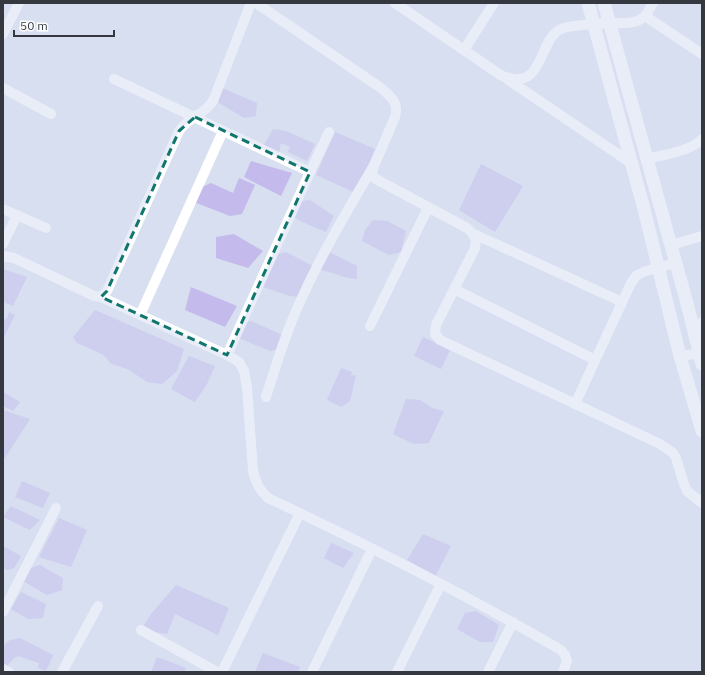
<svg xmlns="http://www.w3.org/2000/svg" width="705" height="675" viewBox="0 0 705 675" font-family="'IBM Plex Sans',sans-serif">
<style>
.building{fill:#c4baeb}
.lines{fill:none;stroke-linecap:round;stroke-linejoin:round}
.minor{stroke:#fff;stroke-width:10}
.tertiary{stroke:#fff;stroke-width:13}
.marked{fill:none;stroke:#0f766e;stroke-width:3;stroke-dasharray:8 5;stroke-linejoin:round}
</style>
<rect width="100%" height="100%" fill="#d7dff1"/>
<g class="building">
<polygon points="222,88 257,103 256,116 244,118 216,101"/>
<polygon points="273,129 286,131 315,144 307,161 288,152 290,147 281,143 279,153 264,145"/>
<polygon points="335,132 375,149 356,193 316,175"/>
<polygon points="251,161 292,173 281,196 244,177"/>
<polygon points="481,164 523,186 495,232 459,210"/>
<polygon points="239,178 255,185 242,214 230,216 194,202 200,188 211,183 233,193"/>
<polygon points="310,200 334,216 326,232 300,221 293,216 298,202"/>
<polygon points="373,220 387,221 406,231 401,252 389,255 362,241 365,230"/>
<polygon points="234,234 263,251 248,268 216,258 216,237"/>
<polygon points="327,251 357,266 357,279 348,278 319,269"/>
<polygon points="286,252 313,266 299,297 290,296 263,287 275,255"/>
<polygon points="3,269 27,277 13,306 3,302"/>
<polygon points="191,287 237,306 225,327 185,310"/>
<polygon points="95,310 184,349 177,371 162,384 147,382 129,370 110,363 104,355 77,343 73,337"/>
<polygon points="9,312 15,315 3,339 3,320 7,319"/>
<polygon points="251,321 282,335 279,349 270,351 239,338 244,323"/>
<polygon points="423,337 450,350 441,369 414,356"/>
<polygon points="189,356 215,366 207,384 195,402 171,389"/>
<polygon points="341,368 352,372 351,376 356,375 350,401 341,407 327,400"/>
<polygon points="3,392 20,402 13,411 3,406"/>
<polygon points="406,399 420,400 432,408 444,411 429,443 414,444 393,434"/>
<polygon points="3,410 30,419 3,461"/>
<polygon points="22,481 50,493 43,508 15,497"/>
<polygon points="11,506 40,520 30,530 3,517"/>
<polygon points="59,518 87,530 71,567 39,557"/>
<polygon points="423,534 451,546 435,577 407,560"/>
<polygon points="331,543 354,553 343,568 324,558"/>
<polygon points="3,546 21,556 14,568 7,570 3,568"/>
<polygon points="40,565 63,578 62,590 47,595 23,581 31,568"/>
<polygon points="176,585 229,608 218,635 175,614 167,634 141,630 151,614"/>
<polygon points="21,592 46,604 43,618 28,619 11,609"/>
<polygon points="476,611 499,625 493,642 480,642 457,629 465,613"/>
<polygon points="20,638 53,655 46,671 38,668 39,663 18,656 14,658 7,666 3,664 3,646 10,640"/>
<polygon points="263,653 300,667 298,672 255,672"/>
<polygon points="157,657 186,668 184,672 151,672"/>
</g>
<g class="lines">
<g class="minor">
<path d="M 256,3 L 381,88 C 392,98 399,102 395,117 L 374,166 L 372,173 L 374,178 L 467,228 C 474,234 477,238 475,248 L 436,325 L 435,334 L 440,340 L 660,444 L 673,453 L 676,458 L 684,484 L 687,491 L 702,503"/>
<path d="M 395,3 L 502,76 C 507,77 514,80 520,79 C 543,76 542,37 561,29 C 571,25 598,24 610,23 C 621,23 636,25 645,16 C 648,13 650,7 653,3"/>
<polyline points="645,16 702,54"/>
<polyline points="3,34 19,3"/>
<polyline points="464,50 494,3"/>
<polyline points="114,79 310,172 227,355"/>
<polyline points="507,79 631,163"/>
<polyline points="3,88 51,114"/>
<path d="M 647,159 C 662,155 692,151 702,139"/>
<polyline points="310,172 329,132"/>
<polyline points="3,209 46,228"/>
<polyline points="474,234 622,302"/>
<polyline points="3,244 17,215"/>
<polyline points="671,245 702,236"/>
<path d="M 3,256 L 14,258 L 94,296 L 101,297 L 107,291 L 179,131 C 189,116 202,117 213,101 L 251,3"/>
<polyline points="454,289 595,360"/>
<path d="M 101,297 L 227,355 L 239,362 L 244,371 L 247,387 L 253,471 C 256,483 259,489 268,498 C 368,545 466,595 561,650 L 565,655 L 567,661 L 563,672"/>
<polyline points="140,315 223,131"/>
<polyline points="370,326 428,208"/>
<polyline points="694,332 702,322"/>
<polyline points="680,356 702,353"/>
<path d="M 266,397 C 276,365 286,332 300,302 C 321,255 347,211 373,167"/>
<polyline points="575,404 631,283 637,275 646,271 676,263"/>
<polyline points="3,612 56,508"/>
<polyline points="141,630 217,672"/>
<polyline points="3,669 9,672"/>
<polyline points="62,672 98,606"/>
<polyline points="222,672 300,513"/>
<polyline points="312,672 372,549"/>
<polyline points="397,672 441,584"/>
<polyline points="488,672 513,622"/>
</g>
<g class="tertiary">
<polyline points="588,3 644,209 680,356 702,431"/>
<polyline points="604,3 688,307 702,364"/>
</g>
</g>
<path d="M0 0H705V675H0ZM 195,117 L 310,172 L 227,355 L 101,297 L 107,291 L 179,131 Z" fill="#d7dff1" fill-opacity=".55" fill-rule="evenodd"/>
<path class="marked" d="M 195,117 L 310,172 L 227,355 L 101,297 L 107,291 L 179,131 Z"/>
<rect width="705" height="675" fill="none" stroke="#35383f" stroke-width="8"/>
<path d="M14 30v6h100v-6" fill="none" stroke="#35383f" stroke-width="2"/>
<text x="20" y="30" font-size="12" fill="#35383f" stroke="#ffffff" stroke-width="3" paint-order="stroke">50 m</text>
</svg>
